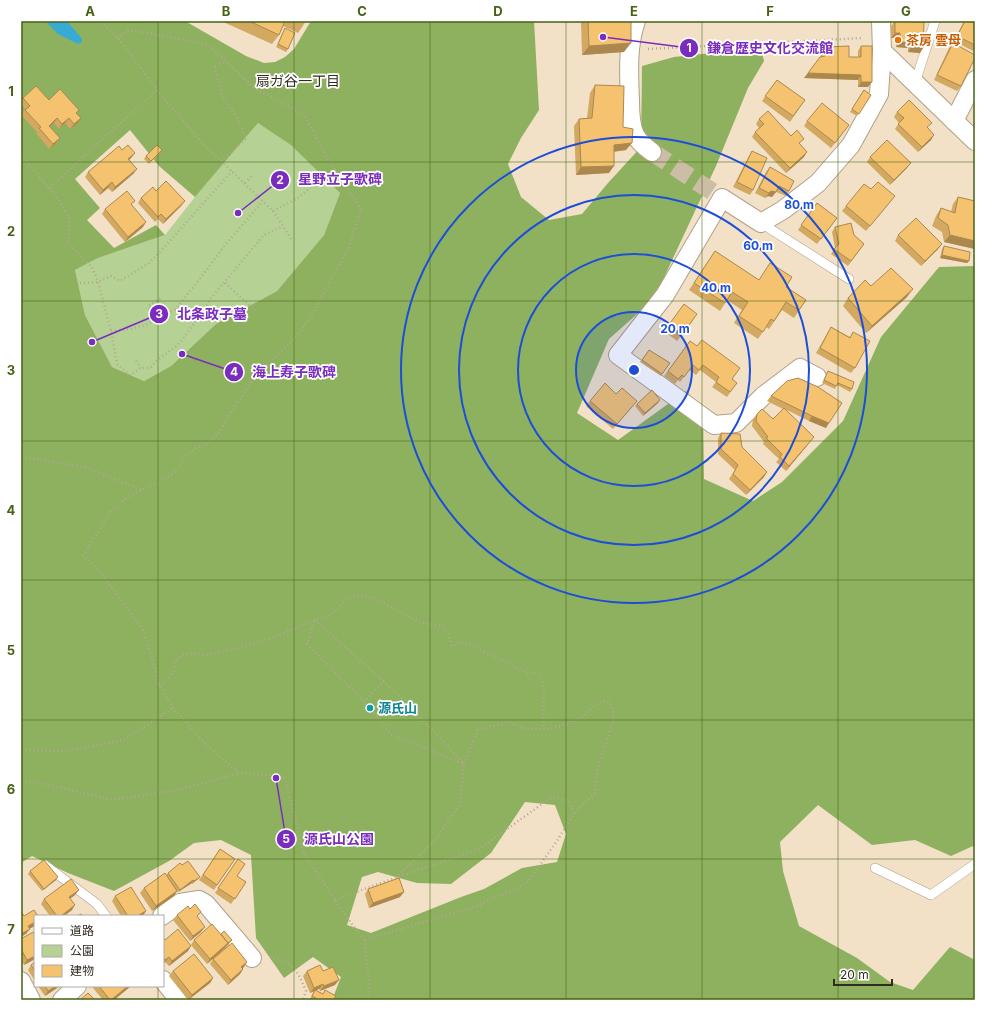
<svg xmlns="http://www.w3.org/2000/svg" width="996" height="1021" viewBox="0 0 996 1021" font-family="Inter,'Noto Sans JP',sans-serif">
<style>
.green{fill:#b5d194}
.forest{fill:#8eb15f;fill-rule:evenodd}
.water{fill:#38abd4}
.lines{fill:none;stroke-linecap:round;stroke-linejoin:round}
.street-tunnel{stroke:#cbbda6;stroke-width:18;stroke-dasharray:18 9;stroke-linecap:butt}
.lane-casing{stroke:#b0a088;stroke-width:10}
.street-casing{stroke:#b0a088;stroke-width:20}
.path{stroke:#b4a792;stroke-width:2.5;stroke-dasharray:1 3;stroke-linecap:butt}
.lane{stroke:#fff;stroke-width:9}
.street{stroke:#fff;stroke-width:18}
.wall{fill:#d3a860}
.shaded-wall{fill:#ac884e}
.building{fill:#f5c370;stroke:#ac884e}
.grid{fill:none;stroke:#466213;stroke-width:1;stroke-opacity:0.55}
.ring{fill:none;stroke:#1d4ed8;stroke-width:2}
.food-dot{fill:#e8710a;stroke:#fff;stroke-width:1.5}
.culture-dot{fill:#0f9aa8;stroke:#fff;stroke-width:1.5}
.labels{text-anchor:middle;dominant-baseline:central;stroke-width:3.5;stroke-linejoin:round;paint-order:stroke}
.food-label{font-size:13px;font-weight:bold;fill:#c56008;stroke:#fff;text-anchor:start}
.culture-label{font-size:13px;font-weight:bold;fill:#0d838f;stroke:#fff;text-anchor:start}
.neighbourhood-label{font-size:14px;fill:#312b21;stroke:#fff}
.centre{fill:#1d4ed8;stroke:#fff;stroke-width:2}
.ring-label{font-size:12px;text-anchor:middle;font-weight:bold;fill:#1d4ed8;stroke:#fff;stroke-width:3.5;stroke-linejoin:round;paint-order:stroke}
.leader{fill:none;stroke:#7b2cbf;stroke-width:1.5}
.callout-dot{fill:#7b2cbf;stroke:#fff;stroke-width:1.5}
.mark-label{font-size:12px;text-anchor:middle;font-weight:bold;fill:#fff}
.callout-label{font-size:14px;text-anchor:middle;font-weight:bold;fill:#7b2cbf;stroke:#fff;stroke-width:3.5;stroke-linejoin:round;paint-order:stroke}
.neatline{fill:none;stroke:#466213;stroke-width:1.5}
.grid-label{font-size:13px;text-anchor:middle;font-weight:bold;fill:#466213}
</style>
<rect width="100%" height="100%" fill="#f2e1c7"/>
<polygon class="green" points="258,123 292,145 340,193 324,235 277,291 216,324 171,366 144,381 112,367 85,315 75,270 98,258 165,235 195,197"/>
<path class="forest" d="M 21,21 L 185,21 L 246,56 L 264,63 L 275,62 L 285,57 L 294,49 L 311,21 L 534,21 L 539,110 L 521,138 L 508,164 L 521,197 L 549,220 L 582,214 L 608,183 L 641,147 L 642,66 L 674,57 L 712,53 L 760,45 L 764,61 L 748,88 L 716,166 L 654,299 L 609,339 L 577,413 L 618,440 L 686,391 L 703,409 L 704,479 L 753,501 L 782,482 L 843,421 L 881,337 L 939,267 L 975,266 L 975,538 L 974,538 L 975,540 L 975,847 L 973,846 L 951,856 L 915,840 L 872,845 L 818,805 L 780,842 L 783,871 L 799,926 L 857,958 L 890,982 L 913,990 L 950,947 L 975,960 L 975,1000 L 332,1000 L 341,977 L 313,957 L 284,978 L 256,938 L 251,855 L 221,840 L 194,843 L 169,861 L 114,891 L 68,873 L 32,856 L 21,863 ZM 258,123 L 291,145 L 340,193 L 324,235 L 277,291 L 216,324 L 171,366 L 144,381 L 112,367 L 85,315 L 75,270 L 98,258 L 165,235 L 156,225 L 114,248 L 87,220 L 100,208 L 75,179 L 130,130 L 159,166 L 195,197 ZM 525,802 L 555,805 L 566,834 L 557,862 L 522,868 L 484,889 L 461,897 L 371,933 L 347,925 L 362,877 L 378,872 L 417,883 L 451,884 L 491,853 Z"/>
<polygon class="water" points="45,21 67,21 82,39 82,42 78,44 58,34"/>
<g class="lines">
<polyline class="street-tunnel" points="652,152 722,198"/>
<g class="lane-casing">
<g id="lane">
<polyline points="915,83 935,21"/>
<polyline points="761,223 849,279"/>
<polyline points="45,865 97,904 106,916"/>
<polyline points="875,868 931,895 975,864"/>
</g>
</g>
<g class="street-casing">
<g id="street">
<path d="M 636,21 C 627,47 629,74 630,101 C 630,112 630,124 635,135 C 639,142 645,147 652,152"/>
<polyline points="881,21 882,51 975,141"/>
<polyline points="954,121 975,80"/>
<polyline points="817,377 800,368 763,396 736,423 714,425 618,355 665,295 722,198 761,223 783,210 818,183 851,145 879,94 882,51"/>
<polyline points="162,916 180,903 199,900 206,904 252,958"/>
<polyline points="163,980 179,1000"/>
<polyline points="21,981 31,1000"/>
<polyline points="62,1000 77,986"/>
</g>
</g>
<g class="path">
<polyline points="118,38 128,30 148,33 209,45 252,86 304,115 325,154 361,209 349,247 311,317 291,342 252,381 226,420 218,434 208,443 196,448 185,457 179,468 171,475 162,480 128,497 111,511 83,556 90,561 101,573 143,630 153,661 159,685 173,708 205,744 239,773 284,776 296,819 302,850 343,912 364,940 369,980 368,1000"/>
<polyline points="648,49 863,38"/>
<polyline points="157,90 204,145 221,161 273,211 292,240"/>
<polyline points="21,155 49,188 157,90 118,38 99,21"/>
<polyline points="221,161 246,139 238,119 223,98 214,65 227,62"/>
<polyline points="245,183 252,176"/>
<polyline points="49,188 60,201 70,221 68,243 92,267 98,282 111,331 117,364 124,370 130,375 141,368 150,368 156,361 174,348 182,340 198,318 211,298 264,235 283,226"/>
<polyline points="273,211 296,199 309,189 314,180"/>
<polyline points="80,283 98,282 111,276 120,281 149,263 161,251 232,171"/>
<polyline points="225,283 256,311"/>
<polyline points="155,319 148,306 161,298"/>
<polyline points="111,331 130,329 145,325 176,309 202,276 225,245 263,201"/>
<polyline points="136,361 141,368"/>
<polyline points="21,458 36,459 88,468 142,490"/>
<polyline points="315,620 405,701 464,764 478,730 508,722 525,729 548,729 568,724 583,716 597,704 603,701 608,702 612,706 614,718 596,774 595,793 574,813"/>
<polyline points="314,621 307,644 370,708 390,734 464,764 460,804 436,839 397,877"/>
<path d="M 159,685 L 168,679 L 174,670 L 176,661 L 181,656 L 193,653 L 205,655 L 231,650 L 272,638 L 315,620 C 325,619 331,614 339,608 C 344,603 348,597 356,596 C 375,593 400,614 418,621 C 425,624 439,624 445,629 C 449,633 450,641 452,646 L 463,642 L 468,643 L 481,650 L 500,659 L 517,668 L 527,673 L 534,672 L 540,677 L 544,686 L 543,728"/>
<polyline points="364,702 384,681"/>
<polyline points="21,750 64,751 124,740 173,708"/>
<polyline points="21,781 40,783 113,800 178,790 239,773"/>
<polyline points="335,900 375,885 479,849 552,797 569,801 574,813 557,841 526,884 477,906 364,940"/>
<path d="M 270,957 C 294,962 297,970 306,991 L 303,1000"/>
</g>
<use href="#lane" class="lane"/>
<use href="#street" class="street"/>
</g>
<g class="wall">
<polygon points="221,21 306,21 298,33 283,26 279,35 272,44"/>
<polygon points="581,21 631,21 624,52 582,55"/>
<polygon points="895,21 923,48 920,53 908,52 908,48 896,47 897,38 891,38 891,26"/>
<polygon points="964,21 975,21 975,52 954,41"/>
<polygon points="285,28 288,49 286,52 276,47 284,30"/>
<polygon points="953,43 961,86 957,91 934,80 949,48"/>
<polygon points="861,46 868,87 858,87 858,80 804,78 821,57 821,52 824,47 849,57 858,57 858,51"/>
<polygon points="777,80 805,100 790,122 762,101"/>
<polygon points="595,85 623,127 626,150 614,152 609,173 576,175 574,126 579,119 587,118 590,93"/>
<polygon points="864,90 871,95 857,116 850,112"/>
<polygon points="23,98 49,100 79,110 77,113 78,123 70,129 65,123 59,129 54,123 50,127 60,138 56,143 49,149 36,133 37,132 21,115 25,109 21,105 21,101"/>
<polygon points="897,112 928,128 931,140 918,152 895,129 899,123 894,117"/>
<polygon points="759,119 791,136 800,144 804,157 786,173 752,137 755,132 759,128 756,124"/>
<polygon points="807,121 849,125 831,148 804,126"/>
<polygon points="122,150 135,153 131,158 129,160 137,169 133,174 112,192 108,188 100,195 85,177 88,172"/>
<polygon points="752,151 753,190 750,195 733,187 749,156"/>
<polygon points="160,153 149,164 144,159 146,156"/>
<polygon points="870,157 907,168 890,185 867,162"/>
<polygon points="770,167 789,191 786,196 776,192 772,197 768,196 765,198 755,193 766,172"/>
<polygon points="871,189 891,201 866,231 842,211 846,206"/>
<polygon points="156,191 185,201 181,206 163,224 158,219 155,222 138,203 141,198"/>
<polygon points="958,197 975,201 975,249 944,242 942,232 932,226 936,216 941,208 951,212 953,204"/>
<polygon points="817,203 837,218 817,244 798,230"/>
<polygon points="132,205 143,227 125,242 102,214 105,209"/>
<polygon points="835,227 854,235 864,244 848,266 831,254 835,248 832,232"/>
<polygon points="898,235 942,244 938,249 921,266 895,241"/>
<polygon points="944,246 969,261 967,263 940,258 942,249"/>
<polygon points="715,251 759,280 786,287 806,300 794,318 782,310 769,329 766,327 758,339 734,323 742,310 727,300 720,311 689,290"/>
<polygon points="871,286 907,297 866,333 843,306 848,298"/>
<polygon points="694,319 677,341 664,331 668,326"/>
<polygon points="831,327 850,337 853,332 855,368 851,373 816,353 828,332"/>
<polygon points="690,341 732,379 737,383 727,397 712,387 716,382 700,370 696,375 689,370 680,382 678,380 675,384 664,376"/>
<polygon points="649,350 670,363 661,376 640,362"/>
<polygon points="828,371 852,389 850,392 837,385 835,389 822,383"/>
<polygon points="787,381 826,428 809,421 785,409 810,442 786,471 776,462 779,459 763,444 764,442 752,426 753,419 757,414 773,419 783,409 767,401 771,396"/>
<polygon points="616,394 633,406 613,429 586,406 590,401"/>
<polygon points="658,403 643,416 635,406 637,404"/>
<polygon points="721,433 742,447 764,477 746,495 729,479 735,470 718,454 718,438"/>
<polygon points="220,849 235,859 214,890 199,880"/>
<polygon points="238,859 237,876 246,882 231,904 215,893"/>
<polygon points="30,871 56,880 42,891 28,874"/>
<polygon points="168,873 198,879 192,884 192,883 178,892 177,891 174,896 152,911 140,893 144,888 166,875"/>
<polygon points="368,889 400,897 369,908 365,894"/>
<polygon points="75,895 70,899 72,910 64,916 50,916 41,904 44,899"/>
<polygon points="115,896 142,916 121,916 112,901"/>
<polygon points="177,915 198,917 201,932 190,941 173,920"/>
<polygon points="221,934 232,940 225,948 207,964 191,945 194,940"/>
<polygon points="35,936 35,959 24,965 21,960 21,939"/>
<polygon points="163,937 165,940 188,951 169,966 165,962 163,964"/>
<polygon points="213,959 244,967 242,968 243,969 240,974 228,985 210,964"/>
<polygon points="35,962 35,981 28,970 31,965"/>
<polygon points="173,971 213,978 210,983 188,1000 169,976"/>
<polygon points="307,971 323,971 335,985 320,991 319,989 316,990 323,994 325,990 333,1000 312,1000 310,999 314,991 310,993 303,976"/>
<polygon points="38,986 60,986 45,996"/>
<polygon points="94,986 131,986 114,1000 103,1000 93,988"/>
</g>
<g class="shaded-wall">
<polygon points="895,33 900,33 897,38 891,38"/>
<polygon points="900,42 912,43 908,48 896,47"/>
<polygon points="631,43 624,52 582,55 589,46"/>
<polygon points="911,47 923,48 920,53 908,52"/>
<polygon points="808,73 861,75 858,80 804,78"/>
<polygon points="861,82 872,82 868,87 858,87"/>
<polygon points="57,118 54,123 45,131 49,126"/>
<polygon points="69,118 65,123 59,129 62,124"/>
<polygon points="81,118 78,123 70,129 74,124"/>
<polygon points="934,135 931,140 918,152 922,147"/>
<polygon points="60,138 56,143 49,149 53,144"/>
<polygon points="632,143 626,150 609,152 614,145"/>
<polygon points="807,152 804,157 786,173 790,168"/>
<polygon points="135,153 131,158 125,164 128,159"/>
<polygon points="911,163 907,168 890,185 894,180"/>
<polygon points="614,166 609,173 576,175 581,167"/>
<polygon points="137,169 133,174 112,192 115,187"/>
<polygon points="112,182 108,188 100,195 103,190"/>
<polygon points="771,191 776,192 772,197 768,196 765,198 769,193"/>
<polygon points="185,201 181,206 163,224 166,219"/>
<polygon points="146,222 143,227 125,242 128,237"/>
<polygon points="950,235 975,241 975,249 944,242"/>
<polygon points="942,244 938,249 921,266 925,261"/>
<polygon points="942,255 969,261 967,263 940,258"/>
<polygon points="913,289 907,297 866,333 872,326"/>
<polygon points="660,400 658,403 643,416 645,413"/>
<polygon points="812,416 829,423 826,428 809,421"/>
<polygon points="814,437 810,442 786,471 789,466"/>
<polygon points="767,472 764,477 746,495 750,490"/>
<polygon points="58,877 56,880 42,891 44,889"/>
<polygon points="200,877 198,879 192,884 194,881"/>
<polygon points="193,880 192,883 178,892 180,890"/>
<polygon points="79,890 75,895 65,902 69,897"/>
<polygon points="177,891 174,896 152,911 156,906"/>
<polygon points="404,892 400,897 369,908 373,903"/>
<polygon points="75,905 72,910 64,916 61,916"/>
<polygon points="146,911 143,916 137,916"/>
<polygon points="35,922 35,926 25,931 28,926"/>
<polygon points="205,927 201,932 190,941 193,936"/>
<polygon points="30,929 26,934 21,937 21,934"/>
<polygon points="232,940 225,948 207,964 210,959"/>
<polygon points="191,946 188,951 169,966 172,961"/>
<polygon points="35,956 35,959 24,965 27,960"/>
<polygon points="169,957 165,962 163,964 165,960"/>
<polygon points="247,962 244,967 238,972 241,967"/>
<polygon points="243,969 240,974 228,985 231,980"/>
<polygon points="213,978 210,983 188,1000 192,995"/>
<polygon points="339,980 335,985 320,991 324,986"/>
<polygon points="323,984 319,989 310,993 314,988"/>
<polygon points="56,986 60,986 45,996 48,991"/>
<polygon points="128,986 131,986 114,1000 111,1000"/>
</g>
<g class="building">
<polygon points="249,21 285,21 279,35"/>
<polygon points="588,21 631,21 631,43 589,46"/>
<polygon points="895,21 924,22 923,48 911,47 912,43 900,42 900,33 895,33"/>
<polygon points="965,21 975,21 975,45 957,36"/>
<polygon points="285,28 295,33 288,49 278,44"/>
<polygon points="953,43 975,55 975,58 961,86 937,75"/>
<polygon points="849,46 849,57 861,57 861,46 872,46 872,82 861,82 861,75 808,73 820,57 825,56 824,47"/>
<polygon points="777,80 805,100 793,116 765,96"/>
<polygon points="595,85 624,86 623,127 633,129 632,143 614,145 614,166 581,167 579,119 592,118"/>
<polygon points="36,86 49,100 60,89 79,110 76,113 81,118 74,124 69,118 62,124 57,118 49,126 60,138 53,144 39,128 41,127 25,110 30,106 23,98"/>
<polygon points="864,90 871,95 859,114 852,109"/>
<polygon points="909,100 932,123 927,127 934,135 922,147 898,124 904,118 897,112"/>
<polygon points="822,103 849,125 835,143 807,121"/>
<polygon points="768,111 791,136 797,130 804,139 799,143 807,152 790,168 755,132 764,124 759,119"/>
<polygon points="887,140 911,163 894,180 870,157"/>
<polygon points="128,145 135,153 128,159 137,169 115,187 112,182 103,190 88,172 119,146 122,150"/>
<polygon points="157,145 162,150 151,161 146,156"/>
<polygon points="752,151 767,158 753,190 737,182"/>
<polygon points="770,167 794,181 789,191 779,186 776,192 771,191 769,193 759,188"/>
<polygon points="166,181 185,201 166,219 161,214 158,217 141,198 153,187 156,191"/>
<polygon points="878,182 895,196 870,226 846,206 864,184 871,189"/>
<polygon points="127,191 135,201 131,204 146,222 128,237 105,209"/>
<polygon points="958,197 975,201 975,241 950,235 948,225 938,218 941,208 955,213"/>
<polygon points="817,203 837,218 821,239 801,225"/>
<polygon points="916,218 942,244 925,261 898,235"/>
<polygon points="851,223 854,235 864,244 851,261 834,249 839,244 835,227"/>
<polygon points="944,246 970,252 969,261 942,255"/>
<polygon points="715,251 759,280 770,263 792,277 786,287 806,300 799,310 786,302 774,321 771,319 763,332 739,316 748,302 732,292 725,303 694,283"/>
<polygon points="891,268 913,289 872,326 848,298 865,280 871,286"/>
<polygon points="684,304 697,314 681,336 668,326"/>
<polygon points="831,327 850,338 853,332 870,341 855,368 820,348"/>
<polygon points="702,340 740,368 732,379 737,383 730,392 716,382 719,377 703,365 699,370 693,365 684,377 682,375 678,379 668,371 690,341 697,346"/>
<polygon points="649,350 670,363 662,374 642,360"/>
<polygon points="828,371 854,382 852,389 838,383 836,386 824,380"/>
<polygon points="798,378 818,387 842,403 829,423 812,416 771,396 787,381"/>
<polygon points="605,383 616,394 622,388 637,401 617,424 590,401"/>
<polygon points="652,390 660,400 645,413 637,404"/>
<polygon points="784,408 814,437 789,466 780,457 782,454 766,438 768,437 756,421 757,414 762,409 773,419"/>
<polygon points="721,433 740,434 742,447 767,472 750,490 733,474 738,465 721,449"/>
<polygon points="220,849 235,859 217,885 203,875"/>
<polygon points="238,859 245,864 237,876 246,882 235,899 218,888"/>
<polygon points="44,860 58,877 44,889 30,871"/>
<polygon points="188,861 200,877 194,881 193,880 180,890 168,873 180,863 182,865"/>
<polygon points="165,873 177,891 156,906 144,888"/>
<polygon points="399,878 404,892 373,903 368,889"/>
<polygon points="71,879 79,890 69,897 75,905 61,916 57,916 44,899"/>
<polygon points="131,887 146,911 137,916 128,916 115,896"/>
<polygon points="195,904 201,912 197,916 205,927 193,936 177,915 188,906 190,909"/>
<polygon points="34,910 38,916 35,916 35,922 28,926 30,929 21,934 21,911 24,916"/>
<polygon points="81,914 82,916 77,916"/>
<polygon points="212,924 228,943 210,959 194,940"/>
<polygon points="178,929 191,946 172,961 169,957 165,960 163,957 163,937 165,940"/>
<polygon points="224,931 232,940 228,943 221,934"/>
<polygon points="33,932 35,936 35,956 27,960 21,949 21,939"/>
<polygon points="232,943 247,962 241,967 243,969 231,980 213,959"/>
<polygon points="194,954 213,978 192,995 173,971"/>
<polygon points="35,962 35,971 31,965"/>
<polygon points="320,965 323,971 333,967 339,980 324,986 323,984 314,988 307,971"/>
<polygon points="45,986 56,986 48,991"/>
<polygon points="99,986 128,986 111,1000 110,1000"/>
<polygon points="315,990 323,994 325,990 336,996 333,1000 319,1000 312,996"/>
<polygon points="88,993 95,1000 80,1000"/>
</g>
<path class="grid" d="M 158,21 L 158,916M 294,21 L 294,1000M 430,21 L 430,1000M 566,21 L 566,1000M 702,21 L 702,1000M 838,21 L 838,1000M 21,162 L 975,162M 21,301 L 975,301M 21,441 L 975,441M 21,580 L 975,580M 21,720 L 975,720M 21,859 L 975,859M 158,986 L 158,1000"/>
<circle cx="634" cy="370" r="58" fill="#1d4ed8" fill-opacity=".12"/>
<g class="ring">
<circle cx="634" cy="370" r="58"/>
<circle cx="634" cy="370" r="116"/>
<circle cx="634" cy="370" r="175"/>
<circle cx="634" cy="370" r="233"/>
</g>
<circle class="food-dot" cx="898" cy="40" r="4"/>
<circle class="culture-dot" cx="370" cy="708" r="4"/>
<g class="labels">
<g class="food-label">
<text x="906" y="40">茶房 雲母</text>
</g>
<g class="culture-label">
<text x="378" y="708">源氏山</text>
</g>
<g class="neighbourhood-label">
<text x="298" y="80">扇ガ谷一丁目</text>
</g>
</g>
<circle cx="634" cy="370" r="6" class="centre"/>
<g class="ring-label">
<text x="799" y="209">80 m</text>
<text x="758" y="250">60 m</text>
<text x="716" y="292">40 m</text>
<text x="675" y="333">20 m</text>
</g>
<path class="leader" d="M603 37L689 48M238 213L280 180M92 342L159 314M182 354L234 372M276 778L286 839"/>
<g class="callout-dot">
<circle cx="603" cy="37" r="4"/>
<circle cx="238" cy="213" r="4"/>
<circle cx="92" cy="342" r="4"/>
<circle cx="182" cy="354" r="4"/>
<circle cx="276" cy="778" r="4"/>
<circle cx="689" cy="48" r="10"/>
<circle cx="280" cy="180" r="10"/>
<circle cx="159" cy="314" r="10"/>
<circle cx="234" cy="372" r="10"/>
<circle cx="286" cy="839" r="10"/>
</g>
<g class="mark-label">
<text x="689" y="52">1</text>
<text x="280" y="184">2</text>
<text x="159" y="318">3</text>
<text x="234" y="376">4</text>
<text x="286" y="843">5</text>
</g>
<g class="callout-label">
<text x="770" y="53">鎌倉歴史文化交流館</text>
<text x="340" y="184">星野立子歌碑</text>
<text x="212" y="319">北条政子墓</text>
<text x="294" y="377">海上寿子歌碑</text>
<text x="339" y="844">源氏山公園</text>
</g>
<rect width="996" height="1021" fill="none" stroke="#ffffff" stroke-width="44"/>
<rect x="34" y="915" width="130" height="72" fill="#ffffff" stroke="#adaaa6"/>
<rect x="42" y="928" width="20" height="6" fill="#ffffff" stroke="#adaaa6"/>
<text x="70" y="935" font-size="12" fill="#312b21">道路</text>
<rect x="42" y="945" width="20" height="12" fill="#b5d194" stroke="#adaaa6"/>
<text x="70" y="955" font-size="12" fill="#312b21">公園</text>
<rect x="42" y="965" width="20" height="12" fill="#f5c370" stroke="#adaaa6"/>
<text x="70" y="975" font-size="12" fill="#312b21">建物</text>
<path d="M834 979v6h58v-6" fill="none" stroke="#312b21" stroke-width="2"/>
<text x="840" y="979" font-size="12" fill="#312b21" stroke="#ffffff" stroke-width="3" paint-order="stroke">20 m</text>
<rect x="22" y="22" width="952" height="977" class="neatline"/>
<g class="grid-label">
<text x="90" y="16">A</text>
<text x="226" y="16">B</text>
<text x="362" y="16">C</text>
<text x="498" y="16">D</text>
<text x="634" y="16">E</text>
<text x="770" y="16">F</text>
<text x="906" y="16">G</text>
<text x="11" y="96">1</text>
<text x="11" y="236">2</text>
<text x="11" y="375">3</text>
<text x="11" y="515">4</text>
<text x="11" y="655">5</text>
<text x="11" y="794">6</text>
<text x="11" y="934">7</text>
</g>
</svg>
